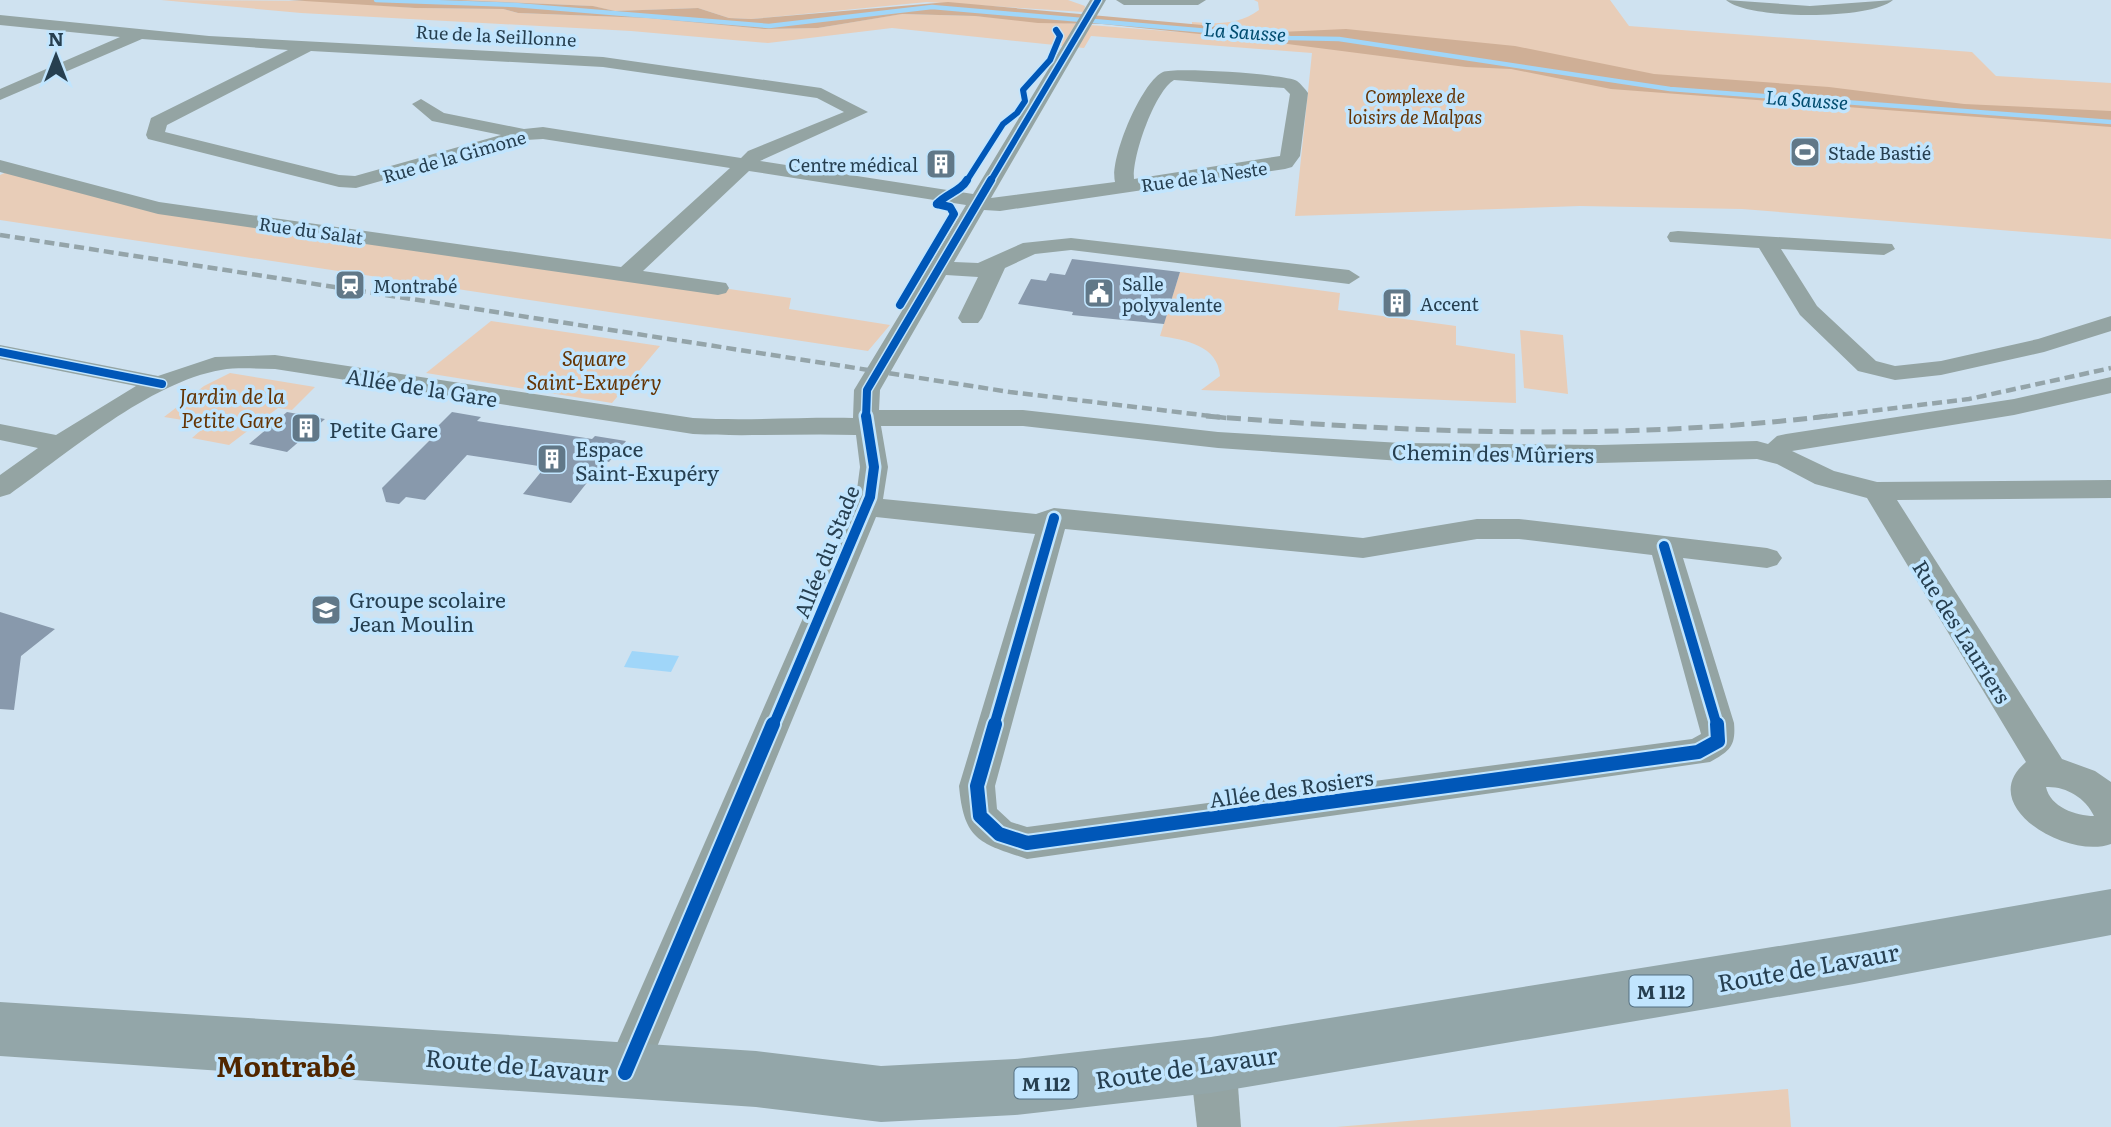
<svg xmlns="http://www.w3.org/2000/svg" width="2111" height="1127" viewBox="0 0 2111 1127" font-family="Literata,serif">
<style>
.green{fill:#e8cdb8}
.forest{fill:#cfaf96}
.water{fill:#a0d6f9}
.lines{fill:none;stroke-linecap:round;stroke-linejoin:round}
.stream{stroke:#a0d6f9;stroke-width:4.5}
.building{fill:#8899ac}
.street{fill:#94a4a3;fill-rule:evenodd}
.primary{fill:#93a6a9;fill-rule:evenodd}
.rail-far1{stroke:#94a4a9;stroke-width:4.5;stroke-dasharray:10 5;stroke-linecap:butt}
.rail{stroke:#94a4a9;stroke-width:5;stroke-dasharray:14 7;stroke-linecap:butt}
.cycleway-far3-casing{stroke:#c1e5fe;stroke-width:9}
.cycleway-far2-casing{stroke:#c1e5fe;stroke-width:11}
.cycleway-far1-casing{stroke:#c1e5fe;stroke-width:15}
.cycleway-casing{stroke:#c1e5fe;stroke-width:18}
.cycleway-far3{stroke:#0057b8;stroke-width:6}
.cycleway-far2{stroke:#0057b8;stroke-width:8}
.cycleway-far1{stroke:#0057b8;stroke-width:10}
.cycleway{stroke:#0057b8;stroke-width:14}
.labels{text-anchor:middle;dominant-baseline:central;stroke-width:7;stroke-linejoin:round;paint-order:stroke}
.far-street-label{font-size:18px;fill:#263f50;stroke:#c1e5fe}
.far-park-label{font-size:18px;font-style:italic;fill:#653505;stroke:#c1e5fe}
.far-poi-label{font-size:18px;fill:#263f50;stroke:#c1e5fe;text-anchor:start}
.far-water-label{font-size:19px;font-style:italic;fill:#004c6f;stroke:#c1e5fe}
.shield{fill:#c1e5fe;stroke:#547184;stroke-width:2}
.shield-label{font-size:19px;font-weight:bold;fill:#263f50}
.park-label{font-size:21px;font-style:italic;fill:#653505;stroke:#c1e5fe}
.street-label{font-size:21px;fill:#263f50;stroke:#c1e5fe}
.poi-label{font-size:21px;fill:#263f50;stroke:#c1e5fe;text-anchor:start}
.near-street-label{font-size:24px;fill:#263f50;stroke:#c1e5fe}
.near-quarter-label{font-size:28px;font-weight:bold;fill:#512700;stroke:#c1e5fe}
</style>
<rect width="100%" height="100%" fill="#cfe2f0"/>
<g class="green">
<path d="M 161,0 L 329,1 L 415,8 L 503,9 L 518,13 L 648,18 L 764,29 L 818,28 L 901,14 L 975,16 L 1192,33 L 1192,22 C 1216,24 1239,25 1259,10 L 1258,2 L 1254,0 L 1610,0 L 1629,26 L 1972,52 L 1996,76 L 2111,83 L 2111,239 L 1742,209 L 1580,206 L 1295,216 L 1312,53 L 1091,36 L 1084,48 L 892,28 L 768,43 L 631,31 L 301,13 Z"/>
<polygon points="459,0 1068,0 1085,6 1084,12 927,2 751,19 729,18 698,8 615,11 592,6"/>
<polygon points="11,170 130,203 791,298 789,309 890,325 868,351 0,220 0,175"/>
<path d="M 1180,272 L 1340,293 L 1338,310 L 1456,326 L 1456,345 L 1515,354 L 1516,403 L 1201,390 L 1220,376 C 1218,345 1185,340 1160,336 Z"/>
<polygon points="491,321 660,346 612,403 426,373"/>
<polygon points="1520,330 1563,335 1568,394 1524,388"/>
<polygon points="230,373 315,387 292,410 278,408 229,445 192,438 208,424 164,417 204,386"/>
<polygon points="1788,1089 1791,1127 1336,1127"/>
</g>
<polygon class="forest" points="289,0 459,0 593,6 615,11 698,8 729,18 751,19 948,2 1280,32 1346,29 1515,46 1654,74 1829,87 1964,104 2111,111 2111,127 1611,89 1511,69 1466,67 1248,39 1102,24 1038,23 975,16 902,14 818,28 764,29 648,18 518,13 503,9 415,8"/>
<polygon class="water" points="632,651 679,656 671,672 624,667"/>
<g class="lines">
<polyline class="stream" points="376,0 515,5 769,26 932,7 1290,38 1339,39 1670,89 2111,122"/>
</g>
<g class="building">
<polygon points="1072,259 1180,272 1164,324 1072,315 1073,312 1018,304 1031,279 1046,281 1050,273 1065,275"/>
<polygon points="287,412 325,419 287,452 249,444"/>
<polygon points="452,412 481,417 477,421 592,439 595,436 626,441 609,462 604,461 571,503 523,494 545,467 467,455 425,500 406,497 399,504 386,502 382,488 437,433 432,432"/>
<polygon points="0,612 55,629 21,656 14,710 0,709"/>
</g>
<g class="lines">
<g class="street">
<path d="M 1090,0 L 1106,0 L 991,198 L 1115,182 C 1109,159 1142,81 1163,72 C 1175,67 1286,74 1297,81 C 1301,84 1305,89 1308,93 L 1300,156 L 1292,167 L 1285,169 L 1000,211 L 984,210 L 954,262 L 978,263 L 1023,243 L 1071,238 L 1349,270 L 1360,277 L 1349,284 L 1071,250 L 1035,254 L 1005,268 L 982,318 L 978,323 L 962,323 L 958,318 L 978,277 L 946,275 L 880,390 L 879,410 L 1023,410 L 1218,432 L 1401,443 L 1599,445 L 1757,441 L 1768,444 L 1777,436 L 1786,434 L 2014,399 L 2111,377 L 2111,393 L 2014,415 L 1792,451 L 1834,471 L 1877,482 L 2111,480 L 2111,498 L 1897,500 L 2062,759 L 2095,771 L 2111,782 L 2111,844 C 2067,860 1974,805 2026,762 L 1867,498 L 1815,484 L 1777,464 L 1757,459 L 1599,463 L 1401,461 L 1218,448 L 1023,426 L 881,426 L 888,467 L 883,499 L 1036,514 L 1054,508 L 1363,538 L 1477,519 L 1519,519 L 1767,548 L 1777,551 L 1782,558 L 1777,565 L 1767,568 L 1683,558 L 1734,723 C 1736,746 1730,751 1710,762 L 1027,859 C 979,843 964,840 959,786 L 1035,534 L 876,517 L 640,1088 L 625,1094 L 610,1088 L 604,1073 L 856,497 L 860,467 L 856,435 C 801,433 748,437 693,434 L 275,369 C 257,369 239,367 221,370 C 150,382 68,453 10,494 L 0,497 L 0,475 L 38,448 L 0,440 L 0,424 L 56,435 L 136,386 L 0,359 L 0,345 L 158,376 L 215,357 L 275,355 L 693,418 C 747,421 800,417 853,418 L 854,390 L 966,205 L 749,171 L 643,271 L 726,283 L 729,288 L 726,293 L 718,295 L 158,214 L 0,172 L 0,160 L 159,202 L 621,267 L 730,168 L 543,139 L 526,140 L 356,188 L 339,187 L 148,139 L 146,135 L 151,118 L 288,50 L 142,39 L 0,100 L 0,89 L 120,37 L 0,25 L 0,15 L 209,36 L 603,57 L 821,88 L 868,112 L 760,161 L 973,194 ZM 311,51 L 603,67 L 817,98 L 844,112 L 748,151 L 741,158 L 543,127 L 524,129 L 444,113 L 421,99 L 412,104 L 432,121 L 501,135 L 355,176 L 339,175 L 165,132 L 167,125 ZM 1174,80 L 1284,88 L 1290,94 L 1280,156 L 1134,179 C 1132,156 1155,91 1174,80 ZM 1065,529 L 1363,558 L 1477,539 L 1519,539 L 1652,555 L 1701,734 L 1692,739 L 1027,827 L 1011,822 L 997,809 L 995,786 ZM 2046,787 C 2065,786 2085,797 2094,816 C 2076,816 2050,807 2046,787 Z"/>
<polygon points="1116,0 1206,0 1198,5 1124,5"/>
<path d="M 1726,0 L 1810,6 L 1893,0 C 1871,20 1748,20 1726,0 Z"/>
<polygon points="1678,231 1892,244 1895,249 1884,255 1781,249 1817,306 1876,361 1895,366 1941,361 2038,339 2111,316 2111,331 2044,352 1941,375 1895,380 1858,371 1800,315 1759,248 1670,242 1667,237 1670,232"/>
<polygon points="1211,1044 1226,1050 1238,1086 1241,1127 1197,1127 1190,1065 1196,1050"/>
</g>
<polygon class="primary" points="2111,889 2111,935 1854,984 1211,1093 1015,1115 881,1122 756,1107 0,1056 0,1002 756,1051 881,1066 1015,1059 1211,1037 1854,934"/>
<g class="rail-far1">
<polyline points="0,235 1010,392 1227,418"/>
<polyline points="1813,418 1969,399 2111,368"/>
</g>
<path class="rail" d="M 1206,416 C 1412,433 1621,441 1828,416"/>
<g class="cycleway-far3-casing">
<g id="cycleway-far3">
<polyline points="966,182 1003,124 1017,113 1025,101 1023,90 1050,60 1060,36 1056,30"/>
<polyline points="990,182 1098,0"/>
</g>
</g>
<g class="cycleway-far2-casing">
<g id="cycleway-far2">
<path d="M 937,204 C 946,194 961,191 967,180"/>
<polyline points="900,305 954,214 950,207 937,204"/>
<polyline points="0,352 162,384"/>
<polyline points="866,418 867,390 991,180"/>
</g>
</g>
<g class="cycleway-far1-casing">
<g id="cycleway-far1">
<polyline points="1664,546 1717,726"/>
<polyline points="773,726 870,497 874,467 866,416"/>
<polyline points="994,726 1054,518"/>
</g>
</g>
<g class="cycleway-casing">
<g id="cycleway">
<polyline points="995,724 977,786 980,816 999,834 1027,843 1698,752 1718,741 1717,724"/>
<polyline points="625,1073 773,724"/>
</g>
</g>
<use href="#cycleway-far3" class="cycleway-far3"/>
<use href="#cycleway-far2" class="cycleway-far2"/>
<use href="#cycleway-far1" class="cycleway-far1"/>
<use href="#cycleway" class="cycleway"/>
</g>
<defs>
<g id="stadium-square" transform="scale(1.575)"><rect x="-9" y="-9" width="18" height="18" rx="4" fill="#617888" stroke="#c1e5fe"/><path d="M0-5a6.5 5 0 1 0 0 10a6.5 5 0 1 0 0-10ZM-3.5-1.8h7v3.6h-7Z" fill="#fff"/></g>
<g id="building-square" transform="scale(1.575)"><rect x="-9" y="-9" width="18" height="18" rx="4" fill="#617888" stroke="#c1e5fe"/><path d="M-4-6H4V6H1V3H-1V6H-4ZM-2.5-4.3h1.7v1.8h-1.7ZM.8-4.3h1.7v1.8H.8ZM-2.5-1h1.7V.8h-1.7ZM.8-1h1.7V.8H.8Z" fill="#fff"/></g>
<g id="station-square" transform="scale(1.575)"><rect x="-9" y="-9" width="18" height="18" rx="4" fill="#617888" stroke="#c1e5fe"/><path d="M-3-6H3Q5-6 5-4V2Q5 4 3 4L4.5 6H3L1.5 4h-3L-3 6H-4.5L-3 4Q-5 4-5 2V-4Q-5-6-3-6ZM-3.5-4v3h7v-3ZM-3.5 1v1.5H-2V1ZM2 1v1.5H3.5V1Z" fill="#fff"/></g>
<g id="civic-square" transform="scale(1.575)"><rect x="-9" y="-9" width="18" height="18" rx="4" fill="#617888" stroke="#c1e5fe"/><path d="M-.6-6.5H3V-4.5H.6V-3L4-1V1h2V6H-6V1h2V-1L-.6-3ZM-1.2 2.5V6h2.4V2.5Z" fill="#fff"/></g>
<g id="school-square" transform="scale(1.575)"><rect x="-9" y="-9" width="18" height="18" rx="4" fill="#617888" stroke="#c1e5fe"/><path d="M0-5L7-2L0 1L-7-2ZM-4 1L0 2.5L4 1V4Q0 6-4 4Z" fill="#fff"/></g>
</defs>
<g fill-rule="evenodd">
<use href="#stadium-square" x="1805" y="152"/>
<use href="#building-square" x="941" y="164"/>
<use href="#station-square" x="350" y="285"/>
<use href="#civic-square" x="1099" y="293"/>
<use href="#building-square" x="1397" y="303"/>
<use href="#building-square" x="306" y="428"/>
<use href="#building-square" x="552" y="459"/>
<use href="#school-square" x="326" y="610"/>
</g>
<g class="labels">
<g class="far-street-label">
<text transform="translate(496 35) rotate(3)">Rue de la Seillonne</text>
<text transform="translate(454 156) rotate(-16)">Rue de la Gimone</text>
<text transform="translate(1204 176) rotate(-8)">Rue de la Neste</text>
<text transform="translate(311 230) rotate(8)">Rue du Salat</text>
</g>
<g class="far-park-label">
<text x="1415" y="95">Complexe de<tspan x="1415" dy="21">loisirs de Malpas</tspan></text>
</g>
<g class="far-poi-label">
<text x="1828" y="152">Stade Bastié</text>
<text x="918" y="164" text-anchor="end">Centre médical</text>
<text x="1122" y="283">Salle<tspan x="1122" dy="21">polyvalente</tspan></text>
<text x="373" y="285">Montrabé</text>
<text x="1420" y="303">Accent</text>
</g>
<g class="far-water-label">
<text transform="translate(1245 31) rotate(4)">La Sausse</text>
<text transform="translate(1807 99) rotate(4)">La Sausse</text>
</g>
<g class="shield">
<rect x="1629.5" y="975.5" width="63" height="31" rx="5"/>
<rect x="1014.5" y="1067.5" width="63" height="31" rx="5"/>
</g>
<g class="shield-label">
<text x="1661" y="991">M 112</text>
<text x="1046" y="1083">M 112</text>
</g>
<g class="park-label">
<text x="594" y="356">Square<tspan x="594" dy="24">Saint-Exupéry</tspan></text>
<text x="232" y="394">Jardin de la<tspan x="232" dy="24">Petite Gare</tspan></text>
</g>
<g class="street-label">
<text transform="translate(422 386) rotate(9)">Allée de la Gare</text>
<text transform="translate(1493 452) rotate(1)">Chemin des Mûriers</text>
<text transform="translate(825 551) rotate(-68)">Allée du Stade</text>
<text transform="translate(1963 631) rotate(58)">Rue des Lauriers</text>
<text transform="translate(1291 787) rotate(-8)">Allée des Rosiers</text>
</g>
<g class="poi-label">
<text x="329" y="428">Petite Gare</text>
<text x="575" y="447">Espace<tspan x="575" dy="24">Saint-Exupéry</tspan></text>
<text x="349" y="598">Groupe scolaire<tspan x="349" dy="24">Jean Moulin</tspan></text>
</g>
<g class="near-street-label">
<text transform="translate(1808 966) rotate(-10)">Route de Lavaur</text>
<text transform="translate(517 1064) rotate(5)">Route de Lavaur</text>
<text transform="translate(1186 1066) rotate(-8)">Route de Lavaur</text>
</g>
<g class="near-quarter-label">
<text x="286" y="1065">Montrabé</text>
</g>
</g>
<g transform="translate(56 56)" stroke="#c1e5fe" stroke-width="5" paint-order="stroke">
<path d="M0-5L12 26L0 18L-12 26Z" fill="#263f50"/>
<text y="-10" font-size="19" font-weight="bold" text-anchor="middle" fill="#263f50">N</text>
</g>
</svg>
